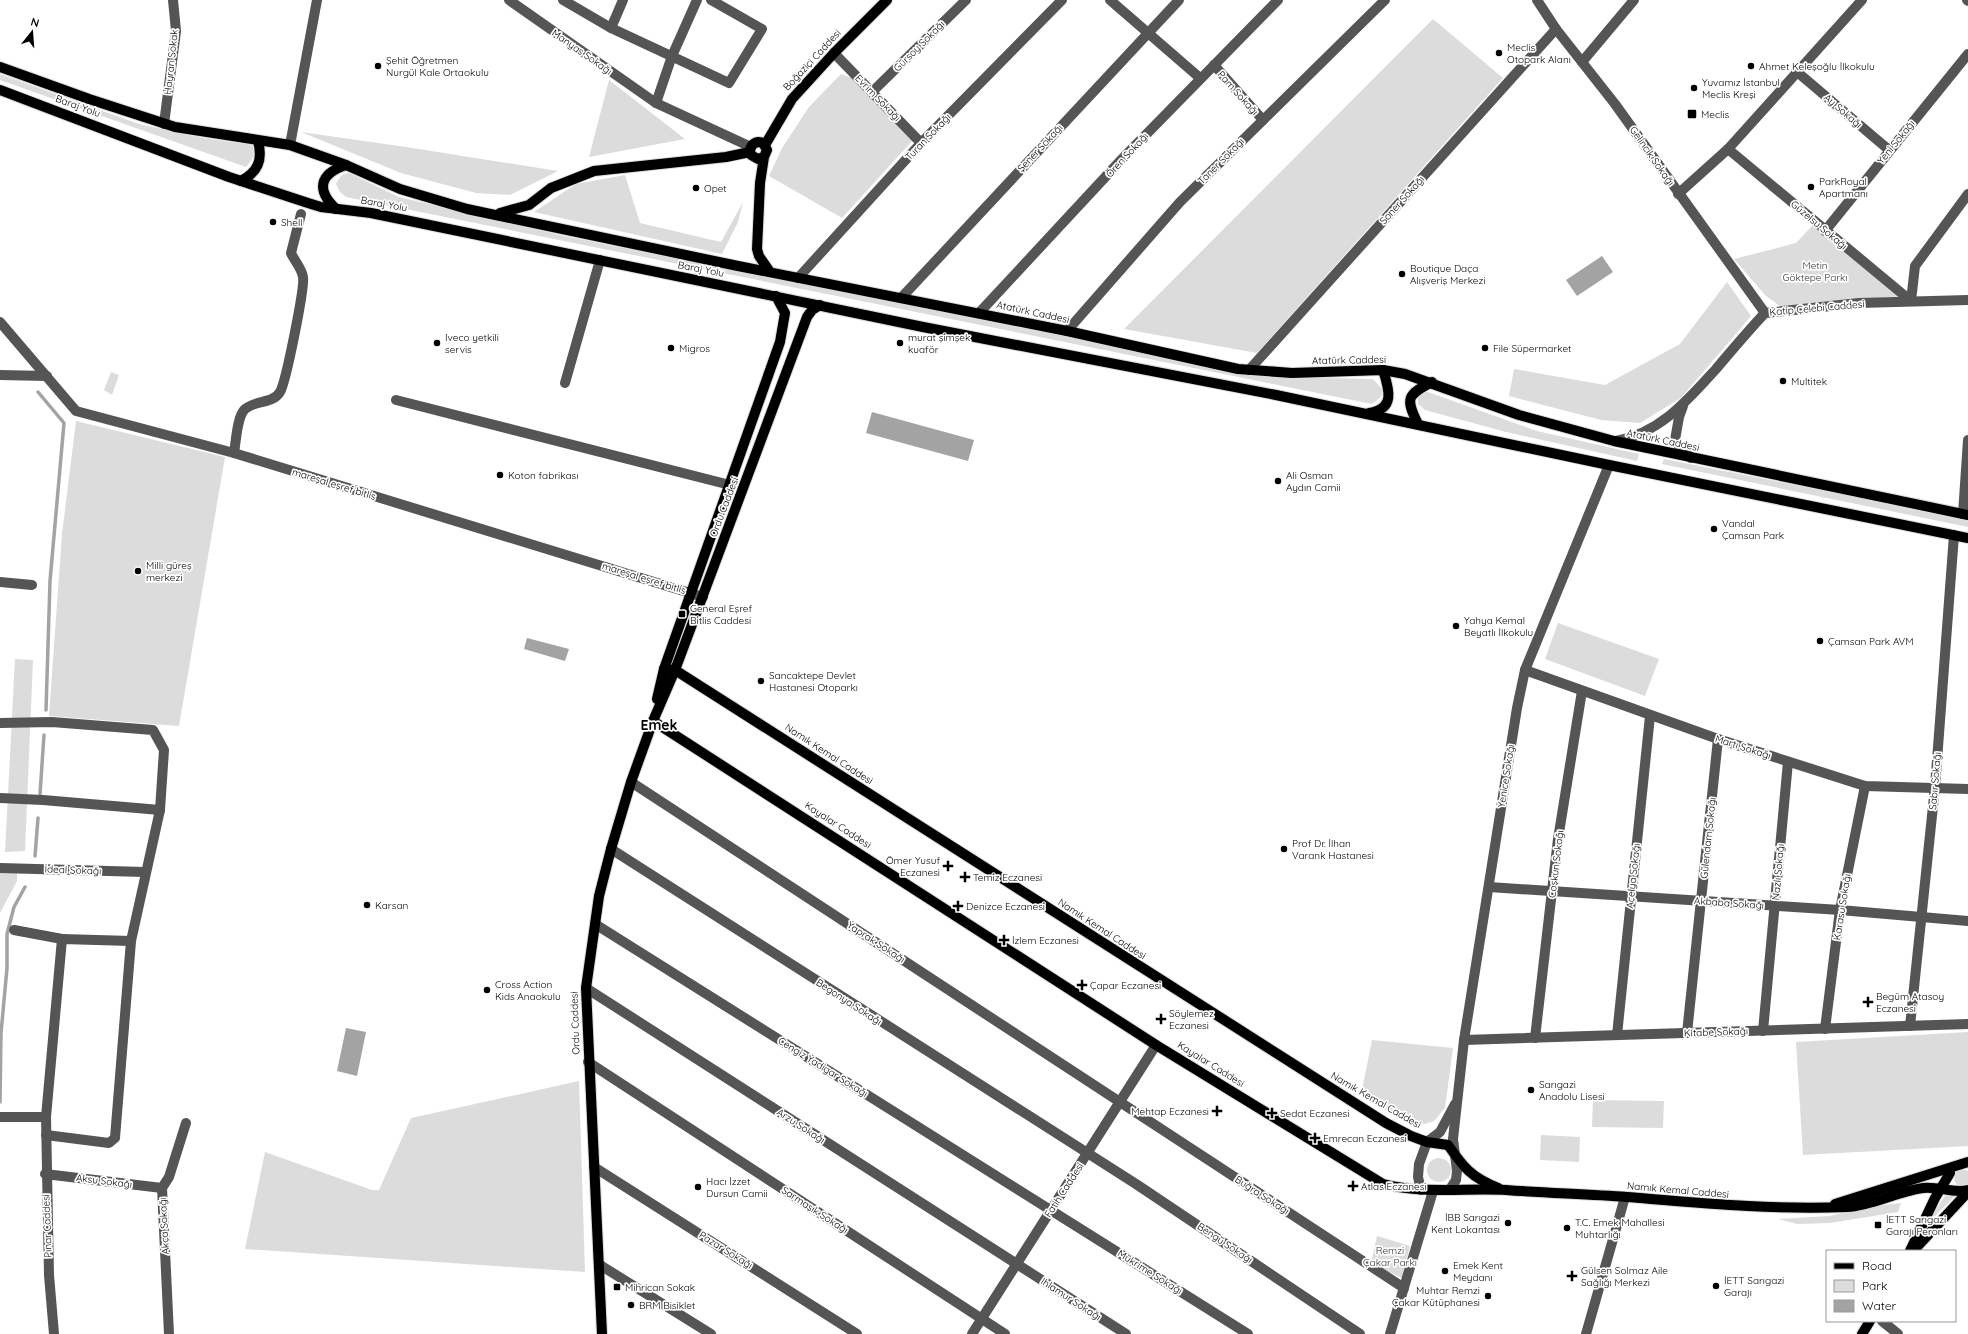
<svg xmlns="http://www.w3.org/2000/svg" width="1968" height="1334" viewBox="0 0 1968 1334" font-family="Quicksand,sans-serif">
<style>
.green{fill:#dcdcdc}
.water{fill:#a3a3a3}
.lines{fill:none;stroke-linecap:round;stroke-linejoin:round}
.stream{stroke:#a3a3a3;stroke-width:3.5}
.major-casing{stroke:#dbdbdb;stroke-width:12}
.minor{stroke:#555;stroke-width:10}
.major{stroke:#000;stroke-width:10}
.poi-dot{fill:#000;stroke:#fff;stroke-width:1.5}
.labels{text-anchor:middle;dominant-baseline:central;stroke-width:3.5;stroke-linejoin:round;paint-order:stroke}
.street-label{font-size:10px;fill:#000;stroke:#fff}
.poi-label{font-size:10px;fill:#000;stroke:#fff;text-anchor:start}
.park-label{font-size:10px;fill:#333;stroke:#fff}
.district-label{font-size:14px;font-weight:bold;fill:#000;stroke:#fff}
</style>
<rect width="100%" height="100%" fill="#fff"/>
<g class="green">
<polygon points="1433,19 1503,78 1257,353 1124,329"/>
<path d="M 0,74 L 139,124 L 203,138 L 252,145 C 256,155 253,159 246,167 L 0,80 Z"/>
<polygon points="841,74 852,78 913,140 842,218 769,176 782,148 809,107"/>
<polygon points="609,80 685,139 589,157"/>
<polygon points="301,132 406,147 558,171 510,195 476,193 401,173"/>
<path d="M 349,173 L 399,197 L 564,236 L 1267,377 L 1373,379 L 1383,390 L 1381,397 L 1372,404 L 346,197 L 340,192 L 336,184 C 340,177 341,174 349,173 Z"/>
<polygon points="625,175 640,223 721,242 743,202 738,222 722,254 534,212 576,184"/>
<polygon points="1813,225 1902,296 1781,307 1765,295 1734,259 1796,243"/>
<polygon points="1727,282 1751,316 1681,398 1640,423 1601,420 1509,396 1514,369 1605,385 1680,344"/>
<polygon points="111,372 119,375 112,395 104,390"/>
<polygon points="1428,392 1537,431 1639,454 1637,461 1506,432 1425,410 1418,404 1418,397 1422,393"/>
<polygon points="76,421 225,457 179,726 49,716 62,534"/>
<polygon points="1664,459 1968,519 1968,527 1662,464"/>
<polygon points="1558,623 1659,659 1645,696 1545,659"/>
<polygon points="15,659 33,660 25,851 5,852"/>
<polygon points="17,872 17,881 0,913 0,873"/>
<polygon points="1968,1032 1968,1146 1803,1155 1796,1042"/>
<polygon points="1372,1040 1453,1048 1445,1108 1434,1121 1425,1124 1403,1121 1361,1095"/>
<polygon points="579,1081 585,1272 245,1249 265,1152 372,1190 379,1190 411,1118"/>
<polygon points="1593,1100 1664,1101 1663,1128 1592,1127"/>
<polygon points="1541,1135 1580,1137 1579,1162 1540,1160"/>
<circle cx="1439" cy="1170" r="12"/>
<polygon points="1961,1169 1968,1171 1968,1185 1957,1185 1954,1180 1956,1172"/>
<polygon points="1945,1196 1955,1196 1922,1229"/>
<polygon points="1901,1203 1898,1212 1830,1223 1797,1224 1778,1219 1829,1216 1874,1206"/>
<polygon points="1377,1236 1410,1246 1402,1278 1371,1264"/>
</g>
<g class="water">
<polygon points="1602,256 1613,272 1577,296 1566,280"/>
<polygon points="872,412 974,440 968,461 866,433"/>
<polygon points="527,638 569,649 565,661 524,649"/>
<polygon points="346,1028 366,1032 357,1076 337,1071"/>
</g>
<g class="lines">
<g class="stream">
<polyline points="38,392 64,423 50,581 46,710"/>
<polyline points="40,794 44,735"/>
<polyline points="35,856 38,818"/>
<polyline points="0,1102 1,1033 7,968 7,934 14,907 25,887"/>
</g>
<g class="major-casing">
<g id="major">
<polyline points="0,67 89,99 175,127 290,145 346,165 400,189 467,209 738,266 1067,331 1238,369 1292,373 1383,370 1405,374 1519,415 1614,441 1968,515"/>
<polyline points="0,90 229,177 308,203 321,207 371,213 923,327 1276,395 1609,465 1968,538"/>
<polyline points="765,145 792,99 834,53 887,0"/>
<path d="M 764,157 L 758,159 L 751,155 C 748,146 755,140 763,143 L 767,150 L 764,157 L 760,183 L 757,249 L 759,256 L 770,272"/>
<path d="M 241,181 C 258,172 263,160 258,141"/>
<path d="M 336,209 C 316,190 319,174 346,165"/>
<polyline points="500,213 529,205 551,188 594,171 726,157 750,152"/>
<path d="M 1369,413 C 1396,409 1389,389 1383,370"/>
<path d="M 1418,424 C 1405,398 1407,395 1432,382"/>
<path d="M 664,669 L 675,670 L 1386,1123 L 1411,1136 L 1427,1142 L 1448,1145 C 1464,1168 1471,1177 1498,1188"/>
<polyline points="657,699 664,669 780,342 785,313 776,296"/>
<path d="M 653,721 L 1156,1045 L 1383,1184 C 1423,1194 1464,1188 1506,1190 C 1546,1193 1587,1194 1627,1197 C 1701,1203 1772,1210 1847,1207 C 1872,1206 1898,1191 1923,1188 C 1938,1186 1954,1194 1968,1190"/>
<polyline points="1835,1204 1968,1162"/>
<polyline points="1914,1250 1968,1192"/>
<polyline points="1910,1251 1935,1198 1950,1173"/>
<polyline points="602,1334 586,988 599,896 611,849 631,782 653,721 675,670 807,317 812,310 820,305"/>
<polyline points="1862,1334 1870,1321"/>
</g>
</g>
<g class="minor">
<polyline points="509,0 656,103 751,147"/>
<polyline points="563,0 611,28 729,83 762,29 711,0"/>
<polyline points="1110,0 1200,78"/>
<polyline points="1537,0 1556,29 1615,104 1765,313"/>
<polyline points="1967,0 1968,1"/>
<polyline points="611,28 623,0"/>
<polyline points="834,53 921,143"/>
<polyline points="1582,62 1634,0"/>
<polyline points="1214,65 1263,120"/>
<polyline points="1796,71 1889,150"/>
<polyline points="872,92 966,0"/>
<polyline points="656,103 672,56 697,0"/>
<polyline points="164,124 176,31 173,0"/>
<polyline points="290,145 317,0"/>
<polyline points="1728,149 1911,301"/>
<polyline points="1678,194 1728,149 1862,0"/>
<polyline points="1825,231 1968,54"/>
<polyline points="798,278 921,143 1062,0"/>
<polyline points="902,297 1179,0"/>
<polyline points="1911,301 1915,266 1968,194"/>
<polyline points="979,313 1122,159 1278,0"/>
<polyline points="0,322 76,411 234,453 703,597"/>
<polyline points="1067,331 1180,202 1385,0"/>
<polyline points="1249,370 1556,29"/>
<polyline points="0,375 47,376"/>
<polyline points="565,383 600,260"/>
<polyline points="396,400 730,485"/>
<polyline points="1683,406 1679,417 1675,440 1681,449 1691,458"/>
<path d="M 1616,441 C 1660,433 1687,401 1716,369 C 1732,350 1748,331 1765,313 L 1859,303 L 1968,300"/>
<path d="M 234,453 C 236,442 237,416 245,409 C 255,400 273,404 280,392 C 286,382 305,287 303,277 C 302,269 294,260 291,253 L 301,214"/>
<polyline points="1963,514 1968,440"/>
<polyline points="0,582 32,585"/>
<polyline points="1525,670 1718,739 1865,786 1968,789"/>
<polyline points="0,723 52,722 153,730 164,750 160,810 131,941 62,939 46,1117 49,1275 54,1334"/>
<polyline points="631,782 1404,1288"/>
<polyline points="0,798 43,800 160,810"/>
<polyline points="611,849 1136,1184 1360,1334"/>
<polyline points="0,868 145,872"/>
<polyline points="1489,887 1840,910 1968,921"/>
<polyline points="595,924 1248,1334"/>
<polyline points="14,930 62,939"/>
<polyline points="586,988 1126,1334"/>
<polyline points="1910,1026 1935,787 1954,535"/>
<polyline points="1825,1029 1840,910 1865,786"/>
<polyline points="1763,1031 1788,762"/>
<polyline points="1687,1033 1718,739"/>
<polyline points="1617,1035 1650,716"/>
<polyline points="1535,1038 1558,839 1582,691"/>
<polyline points="1464,1040 1968,1024"/>
<polyline points="588,1062 1005,1334"/>
<polyline points="0,1117 46,1117"/>
<polyline points="46,1135 109,1143 115,1138 131,941"/>
<polyline points="594,1167 857,1334"/>
<polyline points="45,1174 162,1188"/>
<polyline points="1450,1189 1456,1180 1457,1171 1453,1139 1464,1040 1517,708 1525,670 1609,465"/>
<polyline points="1421,1190 1418,1177 1419,1164 1427,1142 1440,1132 1455,1104"/>
<polyline points="600,1265 711,1334"/>
<polyline points="1882,1321 1898,1334"/>
<polyline points="169,1334 162,1188 169,1177 186,1123"/>
<polyline points="972,1334 1156,1045"/>
<polyline points="1390,1334 1433,1191"/>
<polyline points="1586,1334 1625,1197"/>
</g>
<use href="#major" class="major"/>
</g>
<g class="poi-dot">
<circle cx="1499" cy="53" r="4"/>
<circle cx="378" cy="66" r="4"/>
<circle cx="1751" cy="66" r="4"/>
<circle cx="1694" cy="88" r="4"/>
<rect x="1687" y="109" width="10" height="10" rx="2"/>
<circle cx="1811" cy="187" r="4"/>
<circle cx="696" cy="188" r="4"/>
<circle cx="273" cy="222" r="4"/>
<circle cx="1402" cy="274" r="4"/>
<circle cx="437" cy="343" r="4"/>
<circle cx="900" cy="343" r="4"/>
<circle cx="671" cy="348" r="4"/>
<circle cx="1485" cy="348" r="4"/>
<circle cx="1783" cy="381" r="4"/>
<circle cx="500" cy="475" r="4"/>
<circle cx="1278" cy="481" r="4"/>
<circle cx="1714" cy="529" r="4"/>
<circle cx="138" cy="571" r="4"/>
<rect x="678" y="610" width="8" height="8" rx="2"/>
<circle cx="1456" cy="626" r="4"/>
<circle cx="1820" cy="641" r="4"/>
<circle cx="761" cy="681" r="4"/>
<circle cx="1284" cy="849" r="4"/>
<path d="M946 860h4v4h4v4h-4v4h-4v-4h-4v-4h4z"/>
<path d="M963 871h4v4h4v4h-4v4h-4v-4h-4v-4h4z"/>
<circle cx="367" cy="905" r="4"/>
<path d="M956 900h4v4h4v4h-4v4h-4v-4h-4v-4h4z"/>
<path d="M1002 934h4v4h4v4h-4v4h-4v-4h-4v-4h4z"/>
<path d="M1080 979h4v4h4v4h-4v4h-4v-4h-4v-4h4z"/>
<circle cx="487" cy="990" r="4"/>
<path d="M1866 996h4v4h4v4h-4v4h-4v-4h-4v-4h4z"/>
<path d="M1159 1013h4v4h4v4h-4v4h-4v-4h-4v-4h4z"/>
<circle cx="1531" cy="1090" r="4"/>
<path d="M1215 1105h4v4h4v4h-4v4h-4v-4h-4v-4h4z"/>
<path d="M1270 1107h4v4h4v4h-4v4h-4v-4h-4v-4h4z"/>
<path d="M1313 1132h4v4h4v4h-4v4h-4v-4h-4v-4h4z"/>
<path d="M1351 1180h4v4h4v4h-4v4h-4v-4h-4v-4h4z"/>
<circle cx="698" cy="1187" r="4"/>
<circle cx="1508" cy="1223" r="4"/>
<rect x="1874" y="1221" width="8" height="8" rx="2"/>
<circle cx="1567" cy="1228" r="4"/>
<circle cx="1445" cy="1271" r="4"/>
<path d="M1570 1270h4v4h4v4h-4v4h-4v-4h-4v-4h4z"/>
<circle cx="1716" cy="1286" r="4"/>
<rect x="613" y="1283" width="8" height="8" rx="2"/>
<circle cx="1488" cy="1296" r="4"/>
<circle cx="631" cy="1305" r="4"/>
</g>
<g class="labels">
<g class="street-label">
<text transform="translate(919 46) rotate(-45)">Gürsoy Sokağı</text>
<text transform="translate(582 52) rotate(35)">Manyas Sokağı</text>
<text transform="translate(812 60) rotate(-47)">Boğaziçi Caddesi</text>
<text transform="translate(171 62) rotate(-84)">Hayran Sokak</text>
<text transform="translate(1238 93) rotate(48)">Pam Sokağı</text>
<text transform="translate(878 98) rotate(46)">Evrim Sokağı</text>
<text transform="translate(78 106) rotate(20)">Baraj Yolu</text>
<text transform="translate(1843 111) rotate(41)">Ay Sokağı</text>
<text transform="translate(928 137) rotate(-46)">Turan Sokağı</text>
<text transform="translate(1896 142) rotate(-51)">Yeni Sokağı</text>
<text transform="translate(1040 148) rotate(-47)">Şener Sokağı</text>
<text transform="translate(1127 155) rotate(-47)">Ören Sokağı</text>
<text transform="translate(1652 156) rotate(55)">Gelincik Sokağı</text>
<text transform="translate(1221 161) rotate(-45)">Taner Sokağı</text>
<text transform="translate(1402 200) rotate(-48)">Soner Sokağı</text>
<text transform="translate(384 204) rotate(10)">Baraj Yolu</text>
<text transform="translate(1819 225) rotate(40)">Güzelsu Sokağı</text>
<text transform="translate(701 269) rotate(11)">Baraj Yolu</text>
<text transform="translate(1817 308) rotate(-5)">Katip Çelebi Caddesi</text>
<text transform="translate(1033 312) rotate(12)">Atatürk Caddesi</text>
<text transform="translate(1349 360) rotate(-1)">Atatürk Caddesi</text>
<text transform="translate(1663 440) rotate(12)">Atatürk Caddesi</text>
<text transform="translate(334 484) rotate(17)">mareşal eşref bitlis</text>
<text transform="translate(724 507) rotate(-69)">Ordu Caddesi</text>
<text transform="translate(644 578) rotate(17)">mareşal eşref bitlis</text>
<text transform="translate(1743 747) rotate(18)">Martı Sokağı</text>
<text transform="translate(829 754) rotate(33)">Namık Kemal Caddesi</text>
<text transform="translate(1506 776) rotate(-81)">Yenice Sokağı</text>
<text transform="translate(1935 781) rotate(-85)">Sabır Sokağı</text>
<text transform="translate(838 825) rotate(33)">Kayalar Caddesi</text>
<text transform="translate(1708 838) rotate(-84)">Gülendam Sokağı</text>
<text transform="translate(1556 864) rotate(-83)">Coşkun Sokağı</text>
<text transform="translate(73 870) rotate(2)">İdeal Sokağı</text>
<text transform="translate(1778 872) rotate(-85)">Nazlı Sokağı</text>
<text transform="translate(1633 876) rotate(-84)">Açelya Sokağı</text>
<text transform="translate(1729 903) rotate(4)">Akbaba Sokağı</text>
<text transform="translate(1842 907) rotate(-81)">Karasu Sokağı</text>
<text transform="translate(1102 929) rotate(33)">Namık Kemal Caddesi</text>
<text transform="translate(876 942) rotate(33)">Yaprak Sokağı</text>
<text transform="translate(849 1002) rotate(33)">Begonya Sokağı</text>
<text transform="translate(575 1023) rotate(-92)">Ordu Caddesi</text>
<text transform="translate(1716 1032) rotate(-2)">Kitabe Sokağı</text>
<text transform="translate(1211 1064) rotate(32)">Kayalar Caddesi</text>
<text transform="translate(823 1067) rotate(32)">Cengiz Yadigar Sokağı</text>
<text transform="translate(1376 1100) rotate(30)">Namık Kemal Caddesi</text>
<text transform="translate(801 1126) rotate(33)">Arzu Sokağı</text>
<text transform="translate(104 1181) rotate(7)">Aksu Sokağı</text>
<text transform="translate(1064 1190) rotate(-57)">Fatih Caddesi</text>
<text transform="translate(1678 1190) rotate(5)">Namık Kemal Caddesi</text>
<text transform="translate(1262 1195) rotate(33)">Buğra Sokağı</text>
<text transform="translate(815 1210) rotate(33)">Sarmaşık Sokağı</text>
<text transform="translate(47 1226) rotate(-92)">Pınar Caddesi</text>
<text transform="translate(164 1226) rotate(-93)">Akça Sokağı</text>
<text transform="translate(1225 1243) rotate(34)">Bengü Sokağı</text>
<text transform="translate(726 1250) rotate(32)">Pazar Sokağı</text>
<text transform="translate(1150 1272) rotate(32)">Mükrime Sokağı</text>
<text transform="translate(1071 1299) rotate(33)">Ihlamur Sokağı</text>
</g>
<g class="poi-label">
<text x="1507" y="47">Meclis<tspan x="1507" dy="12">Otopark Alanı</tspan></text>
<text x="386" y="60">Şehit Öğretmen<tspan x="386" dy="12">Nurgül Kale Ortaokulu</tspan></text>
<text x="1759" y="66">Ahmet Keleşoğlu İlkokulu</text>
<text x="1702" y="82">Yuvamız İstanbul<tspan x="1702" dy="12">Meclis Kreşi</tspan></text>
<text x="1701" y="114">Meclis</text>
<text x="1819" y="181">ParkRoyal<tspan x="1819" dy="12">Apartmanı</tspan></text>
<text x="704" y="188">Opet</text>
<text x="281" y="222">Shell</text>
<text x="1410" y="268">Boutique Daça<tspan x="1410" dy="12">Alışveriş Merkezi</tspan></text>
<text x="445" y="337">Iveco yetkili<tspan x="445" dy="12">servis</tspan></text>
<text x="908" y="337">murat şimşek<tspan x="908" dy="12">kuaför</tspan></text>
<text x="679" y="348">Migros</text>
<text x="1493" y="348">File Süpermarket</text>
<text x="1791" y="381">Multitek</text>
<text x="508" y="475">Koton fabrikası</text>
<text x="1286" y="475">Ali Osman<tspan x="1286" dy="12">Aydın Camii</tspan></text>
<text x="1722" y="523">Vandal<tspan x="1722" dy="12">Çamsan Park</tspan></text>
<text x="146" y="565">Milli güreş<tspan x="146" dy="12">merkezi</tspan></text>
<text x="690" y="608">General Eşref<tspan x="690" dy="12">Bitlis Caddesi</tspan></text>
<text x="1464" y="620">Yahya Kemal<tspan x="1464" dy="12">Beyatlı İlkokulu</tspan></text>
<text x="1828" y="641">Çamsan Park AVM</text>
<text x="769" y="675">Sancaktepe Devlet<tspan x="769" dy="12">Hastanesi Otoparkı</tspan></text>
<text x="1292" y="843">Prof Dr. İlhan<tspan x="1292" dy="12">Varank Hastanesi</tspan></text>
<text x="940" y="860" text-anchor="end">Ömer Yusuf<tspan x="940" dy="12">Eczanesi</tspan></text>
<text x="973" y="877">Temiz Eczanesi</text>
<text x="375" y="905">Karsan</text>
<text x="966" y="906">Denizce Eczanesi</text>
<text x="1012" y="940">İzlem Eczanesi</text>
<text x="495" y="984">Cross Action<tspan x="495" dy="12">Kids Anaokulu</tspan></text>
<text x="1090" y="985">Çapar Eczanesi</text>
<text x="1876" y="996">Begüm Atasoy<tspan x="1876" dy="12">Eczanesi</tspan></text>
<text x="1169" y="1013">Söylemez<tspan x="1169" dy="12">Eczanesi</tspan></text>
<text x="1539" y="1084">Sarıgazi<tspan x="1539" dy="12">Anadolu Lisesi</tspan></text>
<text x="1209" y="1111" text-anchor="end">Mehtap Eczanesi</text>
<text x="1280" y="1113">Sedat Eczanesi</text>
<text x="1323" y="1138">Emrecan Eczanesi</text>
<text x="706" y="1181">Hacı İzzet<tspan x="706" dy="12">Dursun Camii</tspan></text>
<text x="1361" y="1186">Atlas Eczanesi</text>
<text x="1500" y="1217" text-anchor="end">İBB Sarıgazi<tspan x="1500" dy="12">Kent Lokantası</tspan></text>
<text x="1886" y="1219">İETT Sarıgazi<tspan x="1886" dy="12">Garajı Peronları</tspan></text>
<text x="1575" y="1222">T.C. Emek Mahallesi<tspan x="1575" dy="12">Muhtarlığı</tspan></text>
<text x="1453" y="1265">Emek Kent<tspan x="1453" dy="12">Meydanı</tspan></text>
<text x="1581" y="1270">Gülsen Solmaz Aile<tspan x="1581" dy="12">Sağlığı Merkezi</tspan></text>
<text x="1724" y="1280">İETT Sarıgazi<tspan x="1724" dy="12">Garajı</tspan></text>
<text x="625" y="1287">Mihrican Sokak</text>
<text x="1480" y="1290" text-anchor="end">Muhtar Remzi<tspan x="1480" dy="12">Çakar Kütüphanesi</tspan></text>
<text x="639" y="1305">BRM Bisiklet</text>
</g>
<g class="park-label">
<text x="1815" y="265">Metin<tspan x="1815" dy="12">Göktepe Parkı</tspan></text>
<text x="1390" y="1250">Remzi<tspan x="1390" dy="12">Çakar Parkı</tspan></text>
</g>
<g class="district-label">
<text x="659" y="725">Emek</text>
</g>
</g>
<rect x="1826" y="1250" width="130" height="72" fill="#ffffff" stroke="#999999"/>
<rect x="1834" y="1263" width="20" height="6" fill="#000000" stroke="#999999"/>
<text x="1862" y="1270" font-size="12" fill="#000000">Road</text>
<rect x="1834" y="1280" width="20" height="12" fill="#dcdcdc" stroke="#999999"/>
<text x="1862" y="1290" font-size="12" fill="#000000">Park</text>
<rect x="1834" y="1300" width="20" height="12" fill="#a3a3a3" stroke="#999999"/>
<text x="1862" y="1310" font-size="12" fill="#000000">Water</text>
<g transform="translate(32 32) rotate(17)" stroke="#ffffff" stroke-width="3" paint-order="stroke">
<path d="M0-3L7 15L0 10L-7 15Z" fill="#000000"/>
<text y="-6" font-size="11" font-weight="bold" text-anchor="middle" fill="#000000">N</text>
</g>
</svg>
